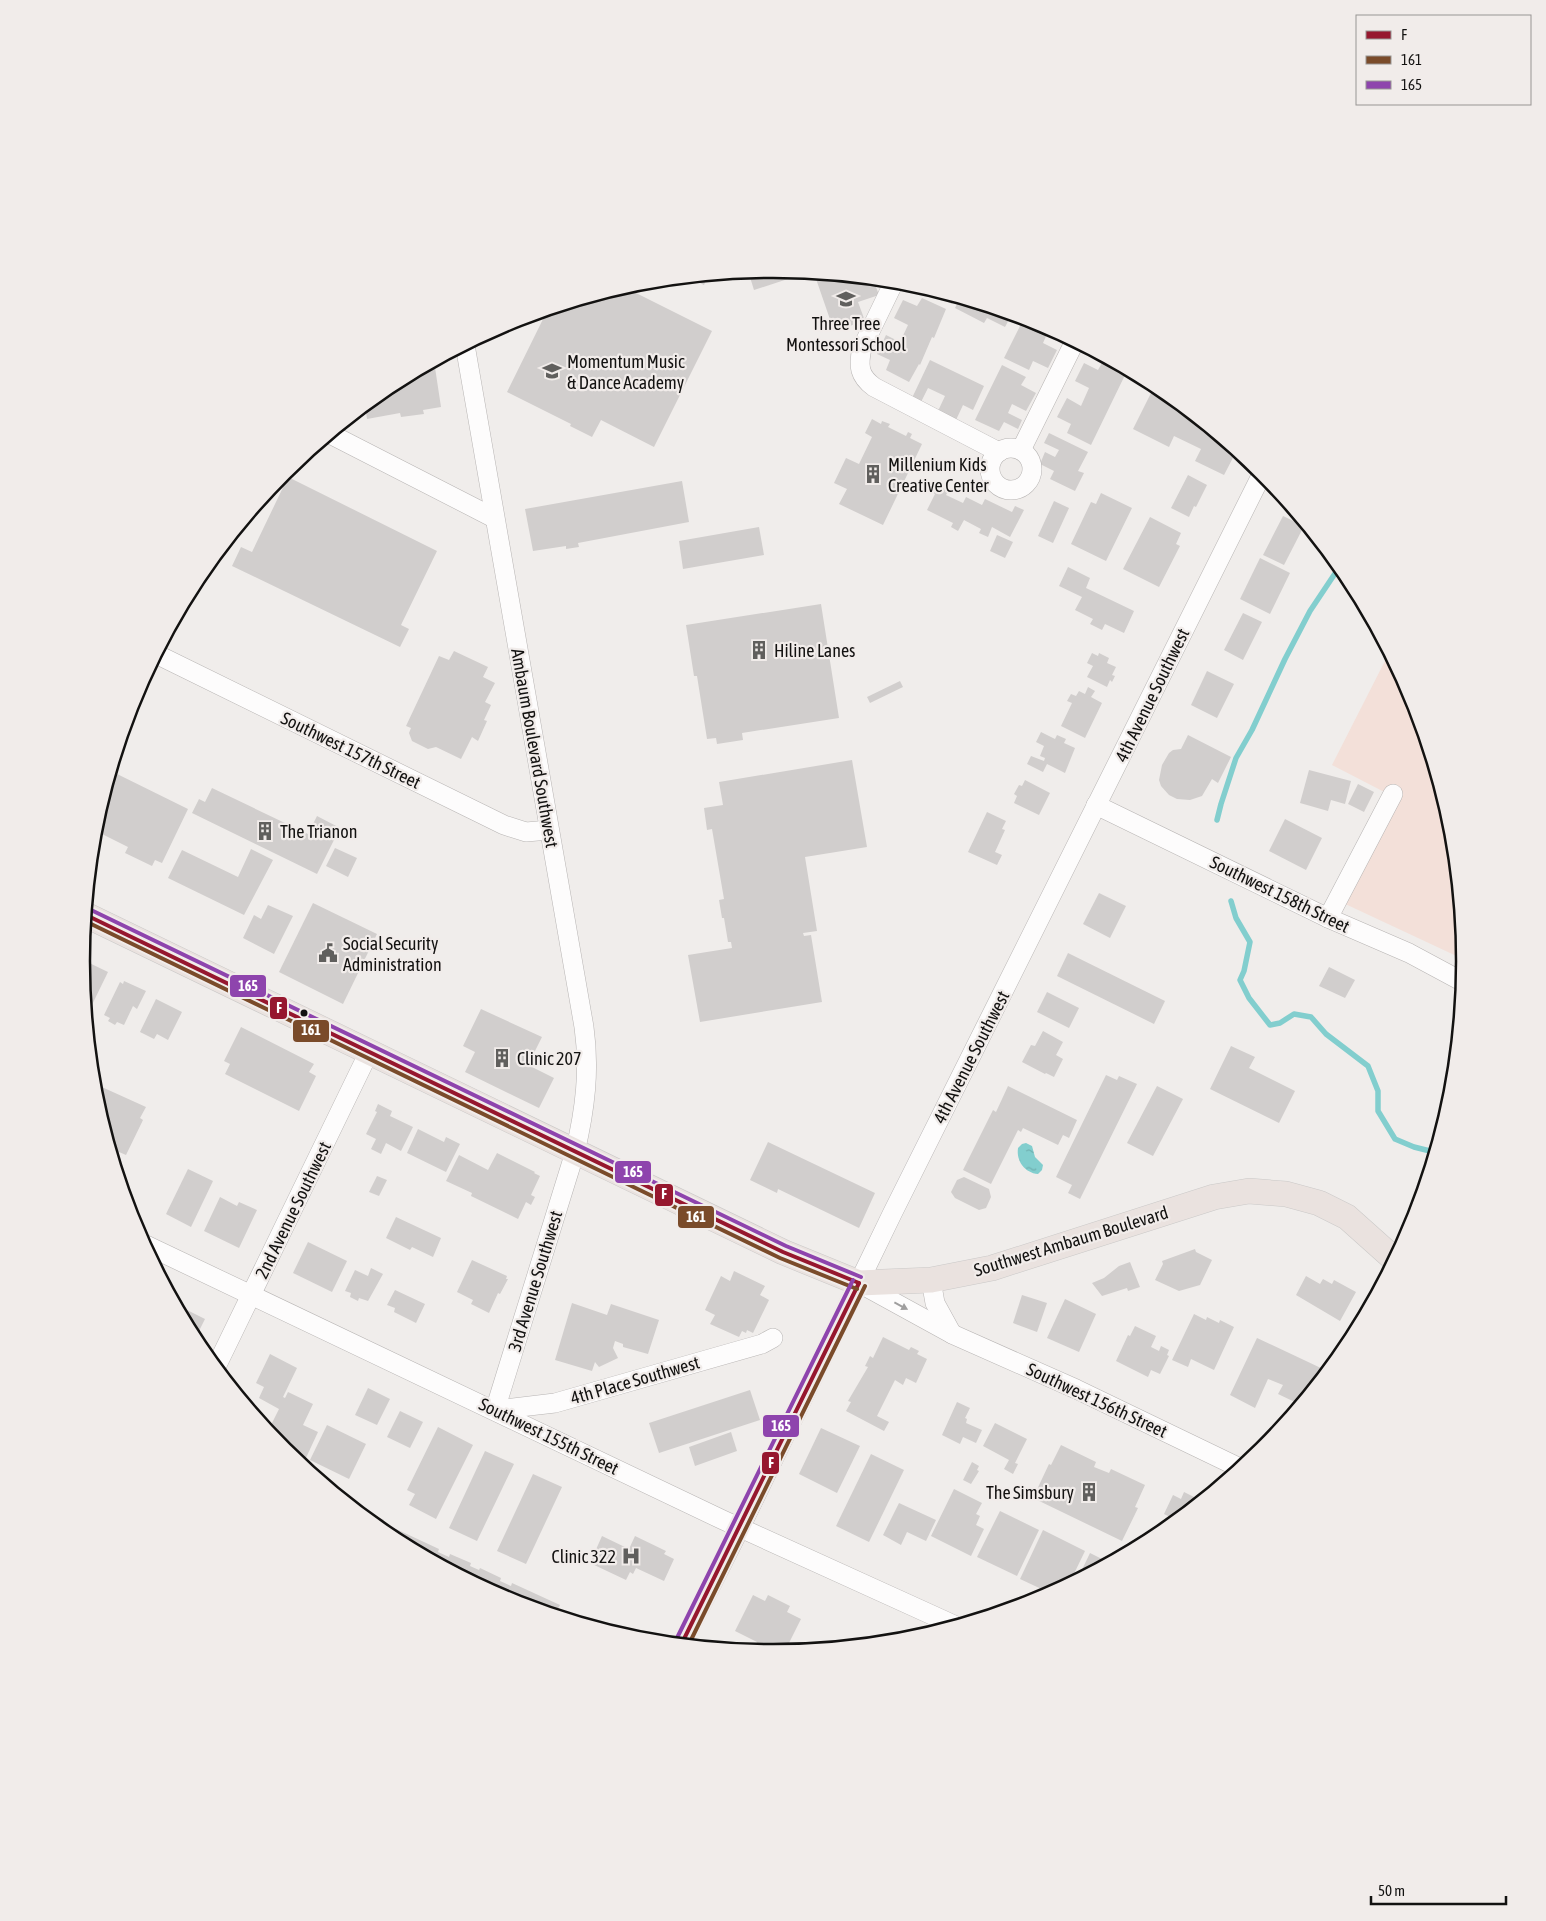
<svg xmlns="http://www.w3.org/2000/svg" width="1546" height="1921" viewBox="0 0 1546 1921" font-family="'Asap Condensed',sans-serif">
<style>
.green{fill:#f3e0d9}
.water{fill:url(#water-ripples)}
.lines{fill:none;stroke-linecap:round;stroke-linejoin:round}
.stream{stroke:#82cece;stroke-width:5.5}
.building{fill:#d1cecd}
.minor-casing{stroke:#b7b4b3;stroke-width:20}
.major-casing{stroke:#cac9c8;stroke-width:26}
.minor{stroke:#fdfcfc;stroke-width:19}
.major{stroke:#eae2df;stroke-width:25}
.bus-1-casing{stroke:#f1ecea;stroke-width:8}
.bus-2-casing{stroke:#f1ecea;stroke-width:8}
.bus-3-casing{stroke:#f1ecea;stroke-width:8}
.bus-1{stroke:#96172e;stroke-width:4}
.bus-2{stroke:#7a4b2a;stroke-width:4}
.bus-3{stroke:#8e44ad;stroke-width:4}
.oneway{fill:#9f9e9e}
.bus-dot{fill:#131211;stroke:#f1ecea;stroke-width:2}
.labels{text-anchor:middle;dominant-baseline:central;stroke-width:4.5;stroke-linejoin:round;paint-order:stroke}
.poi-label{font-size:18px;fill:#131211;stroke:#f1ecea;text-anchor:start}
.street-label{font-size:18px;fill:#131211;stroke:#f1ecea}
.rim{fill:none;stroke:#131211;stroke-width:2.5}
.line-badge{stroke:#f1ecea;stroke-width:2}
.badge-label{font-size:14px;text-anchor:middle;font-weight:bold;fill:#fff}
</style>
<defs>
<pattern id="water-ripples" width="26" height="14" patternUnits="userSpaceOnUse" patternTransform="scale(1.25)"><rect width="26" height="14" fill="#82cece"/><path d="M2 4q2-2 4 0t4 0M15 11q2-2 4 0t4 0" fill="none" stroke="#6fb0b0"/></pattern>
</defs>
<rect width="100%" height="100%" fill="#f0edeb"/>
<polygon class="green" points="1389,653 1412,696 1452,826 1465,960 1341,902 1394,797 1332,765"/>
<path class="water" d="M 1026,1143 L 1032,1146 L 1035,1157 L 1043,1165 L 1042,1170 L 1038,1174 C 1025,1173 1016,1161 1018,1148 L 1022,1144 Z"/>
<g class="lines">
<g class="stream">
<polyline points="1217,820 1221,804 1236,758 1252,730 1285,659 1310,611 1340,566"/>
<polyline points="1231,901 1236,918 1250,942 1244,971 1240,980 1249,998 1270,1025 1280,1023 1294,1014 1311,1017 1326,1034 1368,1066 1378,1091 1378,1111 1395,1139 1414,1147 1434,1152"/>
</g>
</g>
<g class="building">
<polygon points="773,269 809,272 754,290 748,271"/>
<polygon points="814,273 873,279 879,295 858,302 865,321 834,331"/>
<polygon points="708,275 704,285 688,277 699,276"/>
<polygon points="915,284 950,295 956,297 952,304"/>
<polygon points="627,286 637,291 636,293 712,331 654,447 601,420 592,437 570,426 571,424 507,392 548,309"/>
<polygon points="922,298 946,309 934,338 932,337 920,365 919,364 909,382 886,370 890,360 877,354 886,335 900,342 908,325 894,318 903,300 917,306"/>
<polygon points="960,298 991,309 992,308 1012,314 1005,327 987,318 984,323 955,308"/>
<polygon points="1022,322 1047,334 1043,343 1057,350 1048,368 1033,361 1029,370 1004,358"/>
<polygon points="930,360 984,386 973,410 963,405 956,420 938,411 945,396 928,388 921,402 912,398"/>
<polygon points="434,361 441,407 423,410 424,414 401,417 400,413 367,419 365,405 389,385"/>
<polygon points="1103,361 1126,373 1091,445 1067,433 1071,424 1057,417 1067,398 1081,406 1089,388 1075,381 1084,363 1098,370"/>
<polygon points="1002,365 1026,377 1021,385 1036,393 1026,411 1012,404 1008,413 1022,420 1018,429 1004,422 999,431 975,420"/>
<polygon points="1154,387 1158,389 1159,387 1237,450 1224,475 1195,461 1201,449 1174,436 1169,447 1133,429"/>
<polygon points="872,419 881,424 882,421 890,424 888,427 906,436 908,432 912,434 910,438 922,444 883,525 839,504 847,489 834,483 846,458 859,464 872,437 865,433"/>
<polygon points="1049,433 1088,452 1078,471 1084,473 1075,491 1050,479 1054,471 1040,464 1045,452 1055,457 1059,450 1044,443"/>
<polygon points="1188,475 1207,485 1196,507 1194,506 1189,517 1171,508"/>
<polygon points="288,477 437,551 401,625 409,629 400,647 232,566 241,547 252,552"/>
<polygon points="682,481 689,522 578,543 579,547 566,549 566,546 533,551 525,509"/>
<polygon points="937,482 950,488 946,495 963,503 966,497 982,505 985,499 1012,512 1015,506 1024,510 1010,537 992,527 988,537 979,533 981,529 964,520 958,531 951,527 953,523 927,510 935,494 932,492"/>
<polygon points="1101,493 1132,508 1106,561 1071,544 1091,502 1096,504"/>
<polygon points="1054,501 1069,508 1053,543 1038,536"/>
<polygon points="1283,516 1304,526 1284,565 1263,555"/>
<polygon points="1150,517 1181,533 1176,544 1180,546 1159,587 1123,569"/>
<polygon points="759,527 764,555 683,569 679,541"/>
<polygon points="997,535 1013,542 1005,558 990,551"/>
<polygon points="1260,558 1290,573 1270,614 1240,599"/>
<polygon points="1068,567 1090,578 1086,588 1134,611 1124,633 1105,624 1102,630 1090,624 1093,619 1075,610 1082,597 1059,586"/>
<polygon points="821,604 839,718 742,733 743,740 717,744 716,738 707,739 697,676 694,676 686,625"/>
<polygon points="1243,613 1262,622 1243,660 1224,650"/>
<polygon points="454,651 488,667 483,677 495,683 485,702 491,705 484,720 487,721 478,741 472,737 461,759 436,747 428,749 412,741 409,733 411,728 406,726 439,656 449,660"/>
<polygon points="1092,653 1098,656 1099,653 1109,658 1107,663 1116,667 1112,675 1115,676 1112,682 1110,680 1107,687 1087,677 1093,666 1087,663"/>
<polygon points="1207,671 1234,684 1217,718 1191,705"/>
<polygon points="900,681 903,687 870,703 867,697"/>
<polygon points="1088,687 1095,691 1091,697 1102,703 1085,738 1061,726 1072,703 1067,701 1071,694 1076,696 1079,691 1085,694"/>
<polygon points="1041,732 1055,739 1057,735 1066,739 1064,743 1075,748 1065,773 1047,764 1043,772 1027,764 1031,756 1044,761 1045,758 1040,756 1044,746 1036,742"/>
<polygon points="1188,735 1231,757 1218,783 1212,779 1202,796 1190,800 1177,799 1169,795 1161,786 1159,780 1162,765 1169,753 1173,750 1181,749"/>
<polygon points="852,760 867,847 805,857 817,931 803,933 804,936 811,935 822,1002 700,1022 688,955 732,948 731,942 728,942 724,918 722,918 719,900 724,899 712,829 707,830 704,808 723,805 719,782"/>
<polygon points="1309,770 1351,781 1345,804 1331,800 1328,811 1300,803"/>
<polygon points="111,771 188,809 162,863 155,860 152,866 125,853 128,847 94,830"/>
<polygon points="1025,780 1050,793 1039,815 1014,803 1017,796 1014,794 1019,785 1022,786"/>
<polygon points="1358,784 1374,792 1364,812 1348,804"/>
<polygon points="212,788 308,834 317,816 340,828 317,874 192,813 199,799 205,802"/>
<polygon points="987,812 1006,821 1002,829 1005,830 995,852 1002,855 997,865 968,852"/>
<polygon points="1285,819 1322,838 1306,870 1269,851"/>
<polygon points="335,848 357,858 348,877 326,866"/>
<polygon points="251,849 273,860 244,915 168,878 182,850 238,877"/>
<polygon points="1099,893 1126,906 1110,938 1083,924"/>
<polygon points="313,903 377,934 343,1004 279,972"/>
<polygon points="268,905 293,916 274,954 243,938 254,915 261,919"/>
<polygon points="1068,953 1165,1001 1154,1024 1057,976"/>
<polygon points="81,959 108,972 87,1015 81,960"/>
<polygon points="1329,967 1355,980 1345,998 1319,986"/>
<polygon points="124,981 146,991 137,1009 133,1006 124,1025 117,1022 115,1025 108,1021 110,1018 104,1015 120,982 123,984"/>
<polygon points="1047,992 1079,1008 1069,1028 1037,1012"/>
<polygon points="156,999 182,1012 168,1040 157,1034 154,1039 140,1032"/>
<polygon points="481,1009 542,1037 528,1065 554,1078 539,1108 465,1072 475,1052 463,1046"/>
<polygon points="241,1027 314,1064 309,1072 316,1076 299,1111 225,1074 230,1064 224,1061"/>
<polygon points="1043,1031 1063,1042 1056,1055 1063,1059 1054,1077 1046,1073 1045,1074 1022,1062 1031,1045 1035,1046"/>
<polygon points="1231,1046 1255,1057 1249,1068 1295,1091 1279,1123 1210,1089"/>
<polygon points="1106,1075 1117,1080 1119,1076 1137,1084 1080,1199 1068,1193 1072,1185 1056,1177"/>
<polygon points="93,1083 146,1107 140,1118 143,1120 126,1155 119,1152 116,1159 114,1158 94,1095"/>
<polygon points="1008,1086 1077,1120 1069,1138 1063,1135 1058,1145 1023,1128 1021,1132 1018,1130 991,1184 963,1170 993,1110 996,1112"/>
<polygon points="1157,1086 1183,1099 1153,1156 1127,1143"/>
<polygon points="378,1104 392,1111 390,1116 413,1127 401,1151 386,1143 381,1154 371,1149 376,1139 366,1134 377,1112 375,1111"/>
<polygon points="418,1129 444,1142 446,1137 460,1144 446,1172 407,1153"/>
<polygon points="768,1142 875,1193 859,1228 778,1189 777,1193 750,1180"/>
<polygon points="497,1153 535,1172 534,1173 540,1176 531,1195 535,1197 531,1205 526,1202 518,1219 471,1196 472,1193 446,1181 459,1155 488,1170"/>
<polygon points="188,1169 213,1181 191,1227 166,1214"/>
<polygon points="377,1176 387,1180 379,1196 369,1192"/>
<polygon points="964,1177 989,1189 991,1197 986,1208 979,1210 955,1198 951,1192 957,1180"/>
<polygon points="220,1197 237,1206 239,1202 257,1210 239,1248 204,1231"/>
<polygon points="396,1217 441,1238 433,1257 412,1247 410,1250 386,1238"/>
<polygon points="308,1242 347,1261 332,1292 293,1273"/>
<polygon points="1195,1249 1196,1252 1212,1260 1200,1285 1179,1291 1155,1280 1163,1264 1162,1261"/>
<polygon points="472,1260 507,1276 506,1279 508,1279 500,1294 498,1293 489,1313 471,1304 473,1300 457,1292"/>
<polygon points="1130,1262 1140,1287 1128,1291 1127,1288 1102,1296 1092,1283 1104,1278 1119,1266"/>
<polygon points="371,1268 383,1274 368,1301 359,1298 358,1301 350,1297 351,1293 345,1291 355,1270 368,1276"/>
<polygon points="734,1271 765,1286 760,1295 769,1300 753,1333 747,1330 746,1333 742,1331 739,1337 710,1324 715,1315 705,1310 721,1276 730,1281"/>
<polygon points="1306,1276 1320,1284 1323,1279 1332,1284 1334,1280 1356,1292 1340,1321 1296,1295"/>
<polygon points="395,1290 425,1304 416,1323 394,1312 395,1308 387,1305"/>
<polygon points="1022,1295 1047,1303 1037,1332 1013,1323"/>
<polygon points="1065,1299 1096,1314 1079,1352 1047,1338"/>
<polygon points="572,1303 607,1315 611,1304 659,1320 648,1354 623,1347 623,1344 615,1341 613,1348 618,1358 599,1367 595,1362 592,1371 555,1360"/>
<polygon points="177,1305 205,1319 195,1339"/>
<polygon points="1362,1306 1368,1308 1348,1345 1341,1354"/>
<polygon points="1194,1314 1206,1320 1207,1317 1219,1323 1220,1320 1234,1327 1214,1370 1191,1359 1188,1367 1172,1360"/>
<polygon points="1135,1326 1156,1336 1151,1347 1159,1351 1161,1346 1169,1350 1167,1355 1169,1356 1160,1374 1151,1370 1148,1377 1116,1361 1128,1335 1130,1336"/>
<polygon points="883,1337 909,1350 911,1347 919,1351 917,1354 927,1359 916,1383 906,1378 903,1385 895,1380 877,1416 889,1422 884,1431 846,1411 851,1402 848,1401 868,1367 865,1366 870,1356 873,1358"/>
<polygon points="1257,1338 1323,1369 1317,1383 1299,1404 1278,1394 1283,1385 1268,1379 1255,1408 1230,1395"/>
<polygon points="270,1354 297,1368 283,1397 285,1398 288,1392 313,1404 303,1425 318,1432 305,1460 285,1451 268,1431 279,1409 259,1398 264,1387 256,1383"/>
<polygon points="368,1388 390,1399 377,1425 355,1415"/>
<polygon points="750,1390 760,1420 659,1453 649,1423"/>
<polygon points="957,1402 970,1408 965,1418 967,1419 966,1423 982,1430 976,1443 963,1437 960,1444 942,1435"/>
<polygon points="400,1411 423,1422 410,1448 387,1437"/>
<polygon points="995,1423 1027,1439 1015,1463 1018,1464 1013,1474 1004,1469 1009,1460 983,1446"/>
<polygon points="327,1425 366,1444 349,1479 310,1460"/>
<polygon points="438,1427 473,1445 436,1519 409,1505 415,1494 407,1490"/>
<polygon points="821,1428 860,1446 837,1493 799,1474"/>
<polygon points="731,1432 737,1451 695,1466 689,1447"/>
<polygon points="1061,1445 1096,1462 1094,1467 1109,1473 1111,1469 1145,1485 1135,1507 1138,1508 1122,1541 1033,1498 1049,1464 1051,1465"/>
<polygon points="485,1451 514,1464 477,1541 449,1528"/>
<polygon points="871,1454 904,1470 869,1542 836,1526"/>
<polygon points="972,1462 979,1466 977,1470 979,1471 971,1484 963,1480"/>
<polygon points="533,1474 562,1487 526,1564 497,1551"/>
<polygon points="954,1489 982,1503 976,1514 980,1516 976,1525 984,1529 971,1556 931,1536"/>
<polygon points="1184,1492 1200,1500 1176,1520 1164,1514 1173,1495 1181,1499"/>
<polygon points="349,1503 384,1520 380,1529"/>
<polygon points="899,1503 936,1520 926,1541 907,1532 901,1545 883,1535"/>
<polygon points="1000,1511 1039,1530 1017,1576 977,1557"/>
<polygon points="389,1529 395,1532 396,1529 439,1549 438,1552 449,1557 450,1554 471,1563 470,1566 479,1570 480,1568 501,1578 500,1581 511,1586 512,1583 560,1605 555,1614 508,1599 388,1536 387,1534"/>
<polygon points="1043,1530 1085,1551 1070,1582 1050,1593 1020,1579"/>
<polygon points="602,1536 629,1549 635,1536 666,1551 664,1554 674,1559 664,1581 636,1568 633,1574 630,1572 626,1580 590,1563"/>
<polygon points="1090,1553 1108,1562 1078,1578"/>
<polygon points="753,1595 765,1601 768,1595 790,1606 787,1612 801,1619 785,1651 758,1651 754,1649 757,1642 735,1631"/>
</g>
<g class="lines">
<g class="minor-casing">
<g id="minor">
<path d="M 892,286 L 862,348 C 858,366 859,376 874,387 L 999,452"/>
<path d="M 465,345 L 584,1027 C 590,1070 585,1110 575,1152 L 495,1410 L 555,1403 L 762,1344 L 773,1338"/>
<polyline points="330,434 494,518"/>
<circle cx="1011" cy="469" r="21"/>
<polyline points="1021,450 1075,341"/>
<polyline points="156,654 504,825 526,832 549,830"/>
<polyline points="1096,805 1328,918 1409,953 1463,982"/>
<polyline points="1328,918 1393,794"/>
<polyline points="144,1244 723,1520 954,1625"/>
<polyline points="931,1280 935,1303 952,1334"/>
<polyline points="859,1283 952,1334 1076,1389 1240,1468"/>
<polyline points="216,1367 369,1052"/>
<polyline points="682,1643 740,1528 892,1214 1263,472"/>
</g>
</g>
<g class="major-casing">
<polyline id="major" points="86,915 783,1252 859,1283 931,1280 992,1268 1214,1197 1249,1191 1286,1194 1319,1203 1347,1217 1394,1259"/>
</g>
<use href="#minor" class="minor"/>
<use href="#major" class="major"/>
<g class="bus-1-casing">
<g id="bus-1">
<polyline points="86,915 783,1252 859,1283"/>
<polyline points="682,1643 859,1283"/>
</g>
</g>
<g class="bus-2-casing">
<g id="bus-2">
<polyline points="85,921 780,1258 857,1289"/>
<polyline points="689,1644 865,1286"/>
</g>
</g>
<g class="bus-3-casing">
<g id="bus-3">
<polyline points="89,909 786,1246 861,1277"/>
<polyline points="676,1640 853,1280"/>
</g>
</g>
<use href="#bus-1" class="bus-1"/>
<use href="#bus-2" class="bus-2"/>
<use href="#bus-3" class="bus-3"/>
</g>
<defs><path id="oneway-solid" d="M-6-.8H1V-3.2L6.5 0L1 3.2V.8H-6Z" transform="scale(1.25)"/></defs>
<use class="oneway" href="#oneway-solid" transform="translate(901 1306) rotate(28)"/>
<defs>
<g id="school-bare" transform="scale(1.5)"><path d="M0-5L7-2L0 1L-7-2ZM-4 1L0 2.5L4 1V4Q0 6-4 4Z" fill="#605f5d" stroke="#f1ecea" stroke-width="2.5" paint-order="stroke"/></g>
<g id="building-bare" transform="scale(1.5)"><path d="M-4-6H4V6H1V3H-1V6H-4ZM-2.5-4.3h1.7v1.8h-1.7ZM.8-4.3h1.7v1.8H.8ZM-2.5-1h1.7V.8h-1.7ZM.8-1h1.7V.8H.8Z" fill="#605f5d" stroke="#f1ecea" stroke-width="2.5" paint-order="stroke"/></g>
<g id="civic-bare" transform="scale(1.5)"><path d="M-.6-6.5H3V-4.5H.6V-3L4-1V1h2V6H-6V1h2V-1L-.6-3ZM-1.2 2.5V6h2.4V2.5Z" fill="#605f5d" stroke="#f1ecea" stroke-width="2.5" paint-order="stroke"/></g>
<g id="hospital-bare" transform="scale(1.5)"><path d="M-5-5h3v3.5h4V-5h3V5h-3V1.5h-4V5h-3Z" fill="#605f5d" stroke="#f1ecea" stroke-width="2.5" paint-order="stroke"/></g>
</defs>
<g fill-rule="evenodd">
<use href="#school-bare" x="846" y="299"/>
<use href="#school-bare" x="552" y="371"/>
<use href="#building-bare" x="873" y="474"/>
<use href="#building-bare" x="759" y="650"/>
<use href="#building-bare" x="265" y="831"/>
<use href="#civic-bare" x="328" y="953"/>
<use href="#building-bare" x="502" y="1058"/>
<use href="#building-bare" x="1089" y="1492"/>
<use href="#hospital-bare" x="631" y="1556"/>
</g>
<circle class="bus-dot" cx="304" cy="1013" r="4.5"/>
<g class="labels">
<g class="poi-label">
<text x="846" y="323" text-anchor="middle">Three Tree<tspan x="846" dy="21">Montessori School</tspan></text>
<text x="567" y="361">Momentum Music<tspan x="567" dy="21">&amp; Dance Academy</tspan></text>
<text x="888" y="464">Millenium Kids<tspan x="888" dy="21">Creative Center</tspan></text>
<text x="774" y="650">Hiline Lanes</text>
<text x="280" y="831">The Trianon</text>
<text x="343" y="943">Social Security<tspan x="343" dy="21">Administration</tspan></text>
<text x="517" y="1058">Clinic 207</text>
<text x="1074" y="1492" text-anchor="end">The Simsbury</text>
<text x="616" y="1556" text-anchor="end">Clinic 322</text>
</g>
<g class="street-label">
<text transform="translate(1152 695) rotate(-64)">4th Avenue Southwest</text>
<text transform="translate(535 748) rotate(80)">Ambaum Boulevard Southwest</text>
<text transform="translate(351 750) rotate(26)">Southwest 157th Street</text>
<text transform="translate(1280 894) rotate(26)">Southwest 158th Street</text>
<text transform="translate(971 1057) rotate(-63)">4th Avenue Southwest</text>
<text transform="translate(293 1210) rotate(-64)">2nd Avenue Southwest</text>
<text transform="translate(1071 1241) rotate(-17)">Southwest Ambaum Boulevard</text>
<text transform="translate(535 1281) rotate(-73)">3rd Avenue Southwest</text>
<text transform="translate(635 1380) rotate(-16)">4th Place Southwest</text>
<text transform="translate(1097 1400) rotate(25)">Southwest 156th Street</text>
<text transform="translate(549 1436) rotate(26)">Southwest 155th Street</text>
</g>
</g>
<path d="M0 0H1546V1921H0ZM90 961a683 683 0 1 1 1366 0a683 683 0 1 1-1366 0Z" fill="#f1ecea" fill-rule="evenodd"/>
<path class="rim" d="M90 961a683 683 0 1 1 1366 0a683 683 0 1 1-1366 0Z"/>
<g class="line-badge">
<rect x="229" y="974" width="38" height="24" rx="5" fill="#8e44ad"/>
<rect x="269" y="996" width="19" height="24" rx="5" fill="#96172e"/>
<rect x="292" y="1019" width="38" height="24" rx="5" fill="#7a4b2a"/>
<rect x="614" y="1160" width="38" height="24" rx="5" fill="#8e44ad"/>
<rect x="654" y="1183" width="20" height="24" rx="5" fill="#96172e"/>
<rect x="677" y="1205" width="38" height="24" rx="5" fill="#7a4b2a"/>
<rect x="762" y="1414" width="38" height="24" rx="5" fill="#8e44ad"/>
<rect x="761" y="1451" width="19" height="24" rx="5" fill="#96172e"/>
</g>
<g class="badge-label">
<text x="248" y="991">165</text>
<text x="279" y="1013">F</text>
<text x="311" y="1035">161</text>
<text x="633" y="1177">165</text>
<text x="664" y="1199">F</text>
<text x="696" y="1222">161</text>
<text x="781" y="1431">165</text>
<text x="771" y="1468">F</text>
</g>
<rect x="1356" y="15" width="175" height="90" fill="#f1ecea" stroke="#989593"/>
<rect x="1366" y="31" width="25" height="8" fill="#96172e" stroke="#989593"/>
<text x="1401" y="40" font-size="15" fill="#131211">F</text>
<rect x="1366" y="56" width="25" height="8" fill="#7a4b2a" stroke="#989593"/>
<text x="1401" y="65" font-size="15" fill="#131211">161</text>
<rect x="1366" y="81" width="25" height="8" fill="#8e44ad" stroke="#989593"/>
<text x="1401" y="90" font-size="15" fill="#131211">165</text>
<path d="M1371 1896v8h135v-8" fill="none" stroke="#131211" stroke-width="2.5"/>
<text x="1378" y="1896" font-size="15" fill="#131211" stroke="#f1ecea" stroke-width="4" paint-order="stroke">50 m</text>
</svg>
